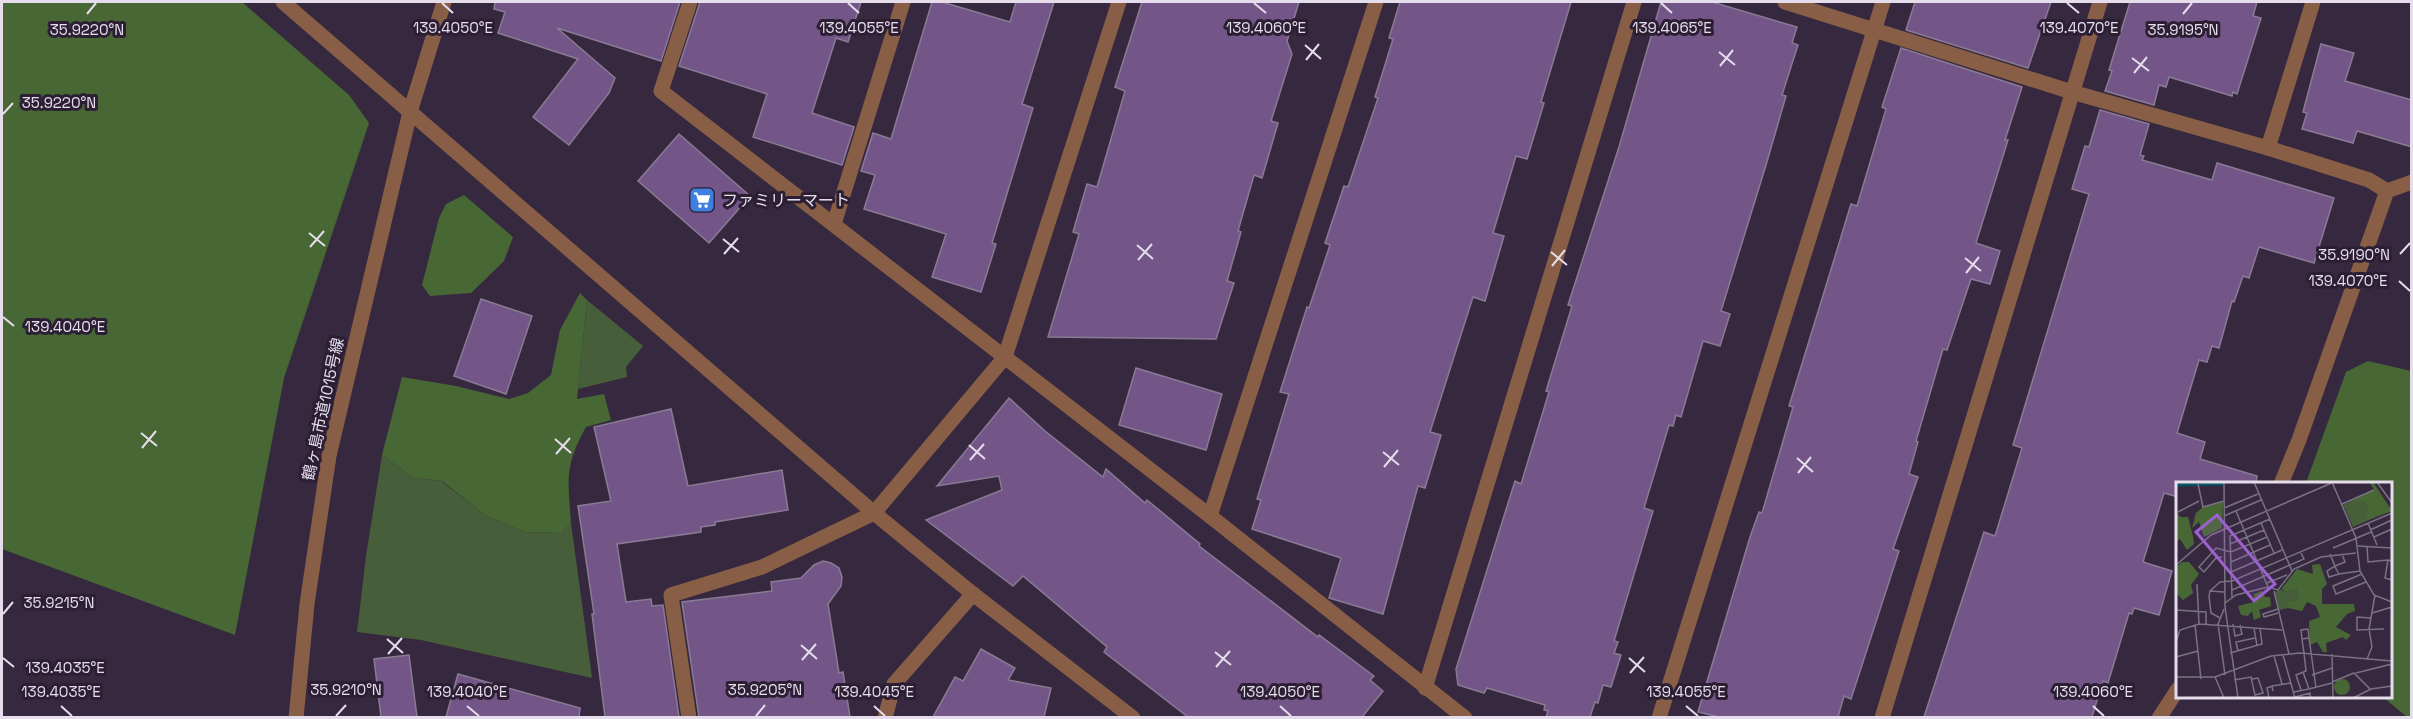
<svg xmlns="http://www.w3.org/2000/svg" width="2413" height="719" viewBox="0 0 2413 719" font-family="'Space Grotesk','Noto Sans JP',sans-serif">
<style>
.green{fill:#475e3a}
.forest{fill:#476834}
.building{fill:#745588;stroke:#8a7b95;stroke-width:1.5}
.lines{fill:none;stroke-linecap:round;stroke-linejoin:round}
.minor{stroke:#885f46;stroke-width:15}
.ticks{fill:none;stroke:#e5ddeb;stroke-width:2}
.labels{text-anchor:middle;dominant-baseline:central;stroke-width:6;stroke-linejoin:round;paint-order:stroke}
.poi-label{font-size:16px;fill:#e5ddeb;stroke:#2c1f34;text-anchor:start}
.street-label{font-size:16px;fill:#e5ddeb;stroke:#2c1f34}
.inset-river{fill:none;stroke:#03545f;stroke-width:3}
.inset-road{fill:none;stroke:#7c7184;stroke-width:1.5}
.view{fill:#9b61cc;fill-opacity:0.15;stroke:#9b61cc;stroke-width:3}
.inset-edge{fill:none;stroke:#e5ddeb;stroke-width:3}
.ticks-label{font-size:15px;text-anchor:middle;fill:#e5ddeb;stroke:#2c1f34;stroke-width:6;stroke-linejoin:round;paint-order:stroke}
</style>
<rect width="100%" height="100%" fill="#36293f"/>
<g class="green">
<polygon points="587,300 643,346 626,367 627,377 578,389"/>
<polygon points="382,455 414,478 441,481 486,516 525,532 561,533 571,523 592,678 421,640 357,632 366,556"/>
</g>
<g class="forest">
<polygon points="2,2 242,2 349,95 369,123 284,378 235,635 2,549"/>
<polygon points="464,195 513,237 504,261 471,293 430,296 422,285 439,218 446,204"/>
<path d="M 580,293 L 587,300 L 577,399 L 604,394 L 611,420 L 586,427 C 564,467 568,480 571,523 L 561,533 L 525,532 L 486,516 L 442,481 L 414,478 L 382,455 L 402,377 L 456,386 L 509,399 L 528,393 L 551,375 L 560,330 Z"/>
<polygon points="2368,361 2411,371 2411,717 2407,717 2383,697 2390,696 2390,484 2306,483 2346,372"/>
</g>
<g class="building">
<polygon points="495,2 680,2 661,61 557,28 615,78 609,93 569,145 533,117 578,59 498,33 505,12 494,9"/>
<polygon points="700,2 861,2 848,42 836,38 812,113 854,127 842,165 753,137 767,94 679,66"/>
<polygon points="932,2 942,2 1010,22 1016,2 1054,2 1022,104 1033,108 992,243 996,244 981,292 932,277 946,234 864,209 875,175 861,171 873,133 891,139"/>
<polygon points="1142,2 1299,2 1287,41 1292,54 1271,121 1278,123 1262,178 1254,175 1238,231 1241,232 1227,281 1234,283 1216,339 1048,337 1079,234 1073,232 1087,184 1097,187 1125,91 1115,87"/>
<polygon points="1400,2 1571,2 1541,102 1544,103 1527,159 1516,156 1493,233 1504,236 1485,301 1473,297 1430,432 1441,435 1425,488 1418,486 1383,614 1329,598 1341,558 1252,529 1261,500 1257,499 1289,394 1280,392 1307,307 1309,308 1330,245 1325,243 1344,186 1348,187 1378,98 1375,97 1393,39 1389,38"/>
<polygon points="1661,2 1712,2 1797,27 1792,43 1798,45 1782,95 1786,96 1766,165 1721,311 1730,314 1720,346 1703,341 1681,417 1676,415 1673,426 1669,425 1644,508 1653,511 1614,641 1618,642 1614,653 1621,655 1611,687 1603,685 1598,703 1595,702 1590,717 1546,717 1548,711 1544,710 1545,705 1487,688 1484,693 1458,685 1456,669 1515,481 1521,484 1549,392 1546,391 1572,306 1568,305 1619,147"/>
<polygon points="1915,2 2051,2 2028,68 1906,30"/>
<polygon points="2130,2 2257,2 2253,16 2261,18 2237,94 2233,92 2232,96 2169,77 2166,87 2159,85 2154,105 2105,91 2112,71 2109,70"/>
<polygon points="2321,44 2354,53 2345,81 2412,100 2412,147 2357,131 2353,143 2302,129 2307,113 2303,112"/>
<polygon points="1901,48 2022,87 2005,140 2008,140 1976,243 2000,251 1990,284 1971,279 1947,350 1943,349 1916,441 1918,442 1909,474 1918,477 1893,549 1899,551 1851,699 1844,696 1838,717 1719,717 1698,712 1750,537 1759,512 1762,513 1793,407 1789,406 1833,263 1851,204 1857,206 1886,109 1882,107"/>
<polygon points="2100,110 2149,124 2140,155 2144,156 2142,160 2212,180 2217,163 2334,198 2314,263 2259,247 2249,278 2243,276 2234,302 2232,301 2219,348 2212,346 2207,362 2199,360 2177,433 2205,442 2200,459 2257,476 2256,483 2178,483 2178,497 2164,493 2143,562 2172,571 2159,615 2134,608 2132,614 2129,613 2108,683 2103,681 2092,717 1924,717 1984,532 1995,536 2022,448 2013,445 2089,194 2072,189 2085,146 2089,147"/>
<polygon points="679,134 750,196 709,243 638,181"/>
<polygon points="481,299 532,316 506,394 454,376"/>
<polygon points="1136,368 1222,394 1206,450 1119,425"/>
<polygon points="1009,398 1045,431 1103,477 1106,469 1145,503 1147,500 1200,544 1199,546 1318,637 1319,635 1374,676 1370,680 1383,691 1362,717 1188,717 1104,652 1107,647 1023,576 1013,586 926,520 1002,490 999,476 937,486"/>
<polygon points="671,409 688,486 782,470 788,510 715,522 715,525 701,527 701,532 617,544 626,602 651,599 652,606 663,605 679,717 605,717 592,614 594,614 578,506 611,501 594,427"/>
<polygon points="823,561 831,563 839,568 842,577 841,586 828,604 839,673 843,672 850,717 699,717 682,602 772,591 771,582 801,578 814,565"/>
<polygon points="981,649 1015,668 1008,680 1051,688 1044,717 933,717 955,677 963,681"/>
<polygon points="409,655 417,717 381,717 374,659"/>
<polygon points="458,674 580,708 579,717 446,717"/>
</g>
<g class="lines">
<g class="minor">
<polyline points="283,2 874,513 973,594 1133,718"/>
<polyline points="690,2 661,91 1210,516 1465,718"/>
<polyline points="1785,2 2072,92 2268,148 2369,180 2387,191"/>
<polyline points="2268,148 2313,2"/>
<polyline points="834,224 903,2"/>
<polyline points="2281,484 2299,440 2387,191 2412,182"/>
<polyline points="1210,516 1376,2"/>
<polyline points="1425,688 1634,2"/>
<polyline points="296,718 307,604 329,456 410,112 444,2"/>
<polyline points="689,718 671,595 762,567 874,513 1005,357 1119,2"/>
<polyline points="885,718 894,684 973,594"/>
<polyline points="1659,718 1883,2"/>
<polyline points="1882,718 2100,2"/>
<polyline points="2159,718 2178,689"/>
</g>
</g>
<path class="ticks" d="M 442,3 L 453,13M 848,3 L 859,13M 1254,3 L 1266,13M 1661,3 L 1672,13M 2067,3 L 2079,13M 87,14 L 96,3M 2183,14 L 2192,3M 1305,45 L 1321,59M 1719,52 L 1735,65M 2132,58 L 2149,71M 1306,60 L 1319,44M 1720,66 L 1733,50M 2134,73 L 2147,57M 3,114 L 13,103M 309,233 L 325,246M 723,239 L 739,252M 1137,245 L 1153,259M 310,247 L 324,231M 1551,252 L 1567,265M 724,254 L 738,238M 2400,254 L 2410,243M 1965,258 L 1981,271M 1138,260 L 1152,244M 1552,266 L 1565,250M 1966,273 L 1979,257M 2399,281 L 2410,291M 3,317 L 14,326M 141,433 L 157,446M 555,439 L 571,453M 969,445 L 985,459M 142,448 L 156,431M 1383,452 L 1399,465M 556,454 L 570,438M 1797,458 L 1813,472M 970,460 L 984,444M 1384,467 L 1398,450M 1798,473 L 1811,457M 3,614 L 13,602M 387,639 L 403,653M 801,645 L 817,659M 1215,652 L 1231,665M 388,654 L 402,638M 3,658 L 14,667M 1629,658 L 1645,672M 802,660 L 816,644M 1216,667 L 1230,651M 1630,673 L 1644,657M 61,706 L 72,716M 467,706 L 479,716M 874,706 L 885,716M 1280,706 L 1291,716M 1686,706 L 1698,716M 2093,706 L 2104,716M 336,716 L 346,705M 756,716 L 765,705"/>
<defs>
<g id="supermarket-square" transform="scale(1.35)"><rect x="-9" y="-9" width="18" height="18" rx="4" fill="#3f7fe0" stroke="#2c1f34"/><path d="M-6-5.5h2.5l.6 2H6L4.5 2H-2.5L-4.4-4H-6ZM-1.5 3.2a1.3 1.3 0 1 0 .1 0ZM3 3.2a1.3 1.3 0 1 0 .1 0Z" fill="#fff"/></g>
</defs>
<g fill-rule="evenodd">
<use href="#supermarket-square" x="702" y="200"/>
</g>
<g class="labels">
<g class="poi-label">
<text x="722" y="200">ファミリーマート</text>
</g>
<g class="street-label">
<text transform="translate(323 409) rotate(-78)">鶴ヶ島市道1015号線</text>
</g>
</g>
<g transform="translate(2176 482)">
<rect width="216" height="216" fill="#36293f"/>
<path d="M 199,8 L 216,28 L 177,45 L 167,23 ZM 106,107 L 107,110 L 120,107 L 123,117 L 112,120 L 112,126 L 103,128 L 99,110 Z" fill="#475e3a"/>
<path d="M 193,0 L 197,0 L 216,29 L 180,42 L 189,37 L 193,26 L 187,19 L 174,20 L 198,7 ZM 47,20 L 46,46 L 28,55 L 23,40 L 16,46 L 20,31 L 27,25 ZM 0,29 L 4,35 L 12,35 L 17,54 L 18,62 L 11,68 L 4,57 L 0,59 ZM 6,80 L 13,80 L 23,92 L 15,103 L 17,111 L 7,118 L 0,111 L 0,85 ZM 144,82 L 151,102 L 146,107 L 146,122 L 178,122 L 179,129 L 171,132 L 160,145 L 175,153 L 170,158 L 167,155 L 150,161 L 151,170 L 147,170 L 141,160 L 134,163 L 133,139 L 144,135 L 140,124 L 131,120 L 126,129 L 112,126 L 112,120 L 123,117 L 120,107 L 108,110 L 106,106 L 121,87 L 137,92 L 136,83 ZM 86,109 L 89,115 L 94,115 L 95,124 L 83,128 L 85,135 L 78,138 L 76,129 L 72,134 L 65,133 L 62,124 L 78,120 L 78,112 ZM158 205a8 8 0 1 1 16 0a8 8 0 1 1-16 0Z" fill="#476834"/>
<path class="inset-river" d="M 0,3 L 47,2"/>
<path class="inset-road" d="M 14,0 L 50,0M 48,0 L 49,125 L 62,216M 78,0 L 116,89M 156,0 L 180,56 L 184,89 L 198,113 L 216,120M 201,0 L 216,21M 22,2 L 27,25 L 48,19M 166,22 L 198,8M 48,26 L 82,12M 60,29 L 92,105M 2,30 L 23,19M 48,34 L 85,18M 85,41 L 98,71M 192,41 L 201,63M 194,48 L 216,38M 198,55 L 216,47M 54,62 L 88,48M 182,64 L 216,66M 191,64 L 192,80 L 212,78M 157,66 L 195,50M 154,72 L 159,84 L 169,80 L 166,72M 46,75 L 40,76 L 28,90 L 23,85 L 40,66 L 55,70 L 91,55M 216,79 L 212,78 L 209,96 L 216,98M 55,80 L 94,63M 0,83 L 35,53 L 158,0M 159,84 L 151,89 L 153,95 L 163,92 L 159,85M 55,90 L 106,68M 163,92 L 184,89M 186,92 L 157,104 L 160,112 L 190,100M 91,101 L 111,93M 21,102 L 23,142M 56,108 L 128,77 L 125,71M 34,109 L 44,100 L 56,99 L 216,31M 98,109 L 113,172M 56,116 L 54,54 L 94,37M 49,121 L 60,113 L 92,105 L 102,108 L 118,87 L 145,75 L 180,71M 48,127 L 42,142 L 49,193M 102,127 L 87,132 L 88,135 L 102,131M 0,128 L 30,130 L 30,142M 196,131 L 216,125M 44,136 L 35,131 L 33,114 L 34,109 L 48,110M 195,136 L 181,135 L 181,148 L 208,147M 57,142 L 59,154 L 66,152 L 64,143M 19,143 L 25,197M 78,146 L 81,164M 126,157 L 125,148 L 132,147 L 133,156M 0,160 L 4,148 L 23,142 L 106,148M 62,169 L 60,160 L 79,156M 54,171 L 86,162 L 84,146M 128,171 L 126,157 L 133,156 L 140,206M 156,172 L 157,216M 107,173 L 119,216M 98,174 L 106,202M 0,175 L 22,169M 191,177 L 196,165 L 193,147 L 199,113M 180,191 L 216,182M 136,193 L 156,186M 0,195 L 39,195 L 95,174 L 124,171 L 216,179M 39,195 L 48,216M 58,198 L 75,195 L 79,213 L 87,211 L 82,196 L 76,197M 156,200 L 178,191 L 194,207M 96,204 L 115,201M 133,207 L 156,201M 125,208 L 120,193 L 130,189 L 128,171M 118,210 L 133,207 L 127,190M 119,215 L 134,211 L 134,215M 93,216 L 91,206 L 96,204 L 97,209M 177,216 L 195,207 L 216,204"/>
<path class="view" d="M 41,33 L 99,102 L 78,119 L 20,50 Z"/>
<rect width="216" height="216" class="inset-edge"/>
</g>
<g class="ticks-label">
<text x="1266" y="33">139.4060°E</text>
<text x="453" y="33">139.4050°E</text>
<text x="859" y="33">139.4055°E</text>
<text x="1672" y="33">139.4065°E</text>
<text x="2079" y="33">139.4070°E</text>
<text x="87" y="35">35.9220°N</text>
<text x="2183" y="35">35.9195°N</text>
<text x="59" y="108">35.9220°N</text>
<text x="2354" y="260">35.9190°N</text>
<text x="2348" y="286">139.4070°E</text>
<text x="65" y="332">139.4040°E</text>
<text x="59" y="608">35.9215°N</text>
<text x="65" y="673">139.4035°E</text>
<text x="346" y="695">35.9210°N</text>
<text x="765" y="695">35.9205°N</text>
<text x="61" y="697">139.4035°E</text>
<text x="467" y="697">139.4040°E</text>
<text x="874" y="697">139.4045°E</text>
<text x="1280" y="697">139.4050°E</text>
<text x="1686" y="697">139.4055°E</text>
<text x="2093" y="697">139.4060°E</text>
</g>
<rect width="2413" height="719" fill="none" stroke="#e5ddeb" stroke-width="6"/>
</svg>
